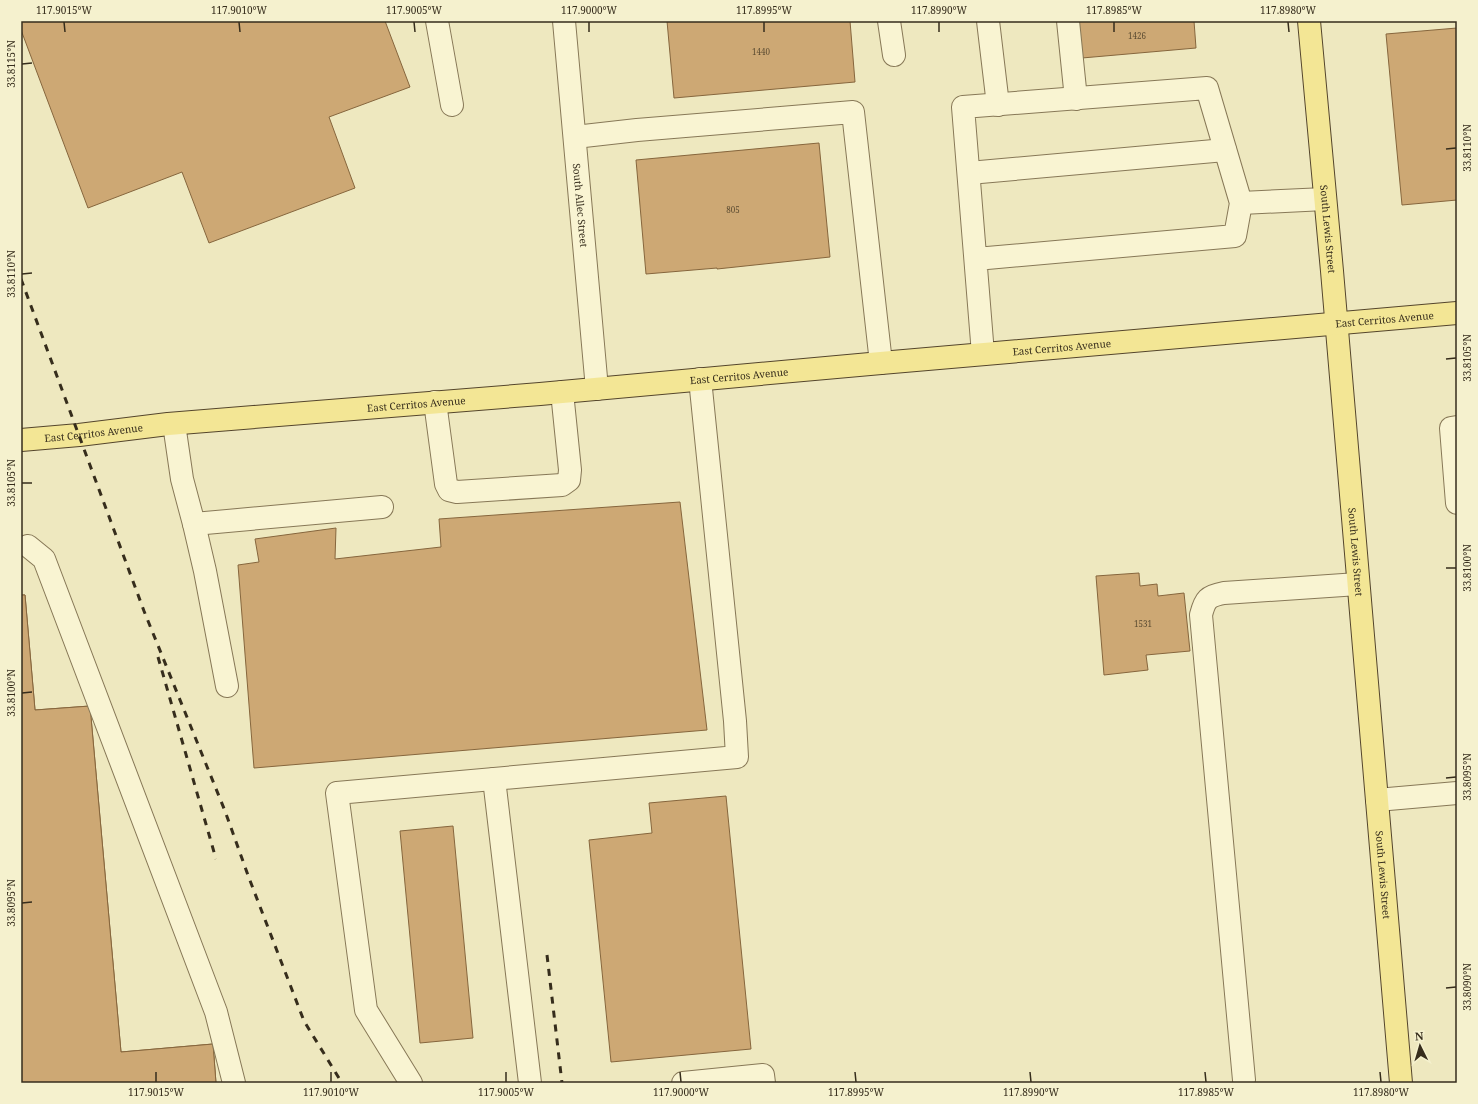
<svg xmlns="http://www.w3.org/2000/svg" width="1478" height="1104" viewBox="0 0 1478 1104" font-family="'Noto Serif',serif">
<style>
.building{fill:#cda874;stroke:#86663d}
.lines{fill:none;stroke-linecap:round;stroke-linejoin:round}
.minor-casing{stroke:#877857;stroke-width:24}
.major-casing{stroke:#54452c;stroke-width:24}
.minor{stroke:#f9f4d2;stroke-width:22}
.major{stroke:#f3e695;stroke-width:22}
.rail{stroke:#362d1c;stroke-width:3;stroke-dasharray:7 7;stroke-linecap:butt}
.ticks{fill:none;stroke:#362d1c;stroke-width:1.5}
.labels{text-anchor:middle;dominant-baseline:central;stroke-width:3;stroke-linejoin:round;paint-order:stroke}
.number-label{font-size:8px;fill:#5c4c32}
.street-label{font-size:10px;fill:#362d1c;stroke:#f5f1ce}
.neatline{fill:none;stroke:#362d1c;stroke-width:1.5}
.ticks-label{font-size:10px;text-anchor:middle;fill:#362d1c}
</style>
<rect width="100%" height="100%" fill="#eee8bf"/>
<g class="building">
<polygon points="21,21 385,21 410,87 329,117 355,188 209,243 182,172 88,208 21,30"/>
<polygon points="667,21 850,21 855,82 674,98"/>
<polygon points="1078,21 1194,21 1196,48 1082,58"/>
<polygon points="1457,28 1457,200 1402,205 1386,34"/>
<polygon points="819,143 830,257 717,269 717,268 646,274 636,160"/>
<polygon points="680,502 707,730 254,768 238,565 259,562 255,539 336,528 335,559 441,547 439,519"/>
<polygon points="1139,573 1140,586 1157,584 1158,596 1184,593 1190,651 1146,655 1148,670 1104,675 1096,576"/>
<polygon points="21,595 25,595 35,710 90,706 121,1052 213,1044 216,1083 21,1083"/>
<polygon points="21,595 25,595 35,710 90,706 121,1052 213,1044 216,1083 21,1083"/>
<polygon points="726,796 751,1049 611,1062 589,840 652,833 649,803"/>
<polygon points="453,826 473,1038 420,1043 400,831"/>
</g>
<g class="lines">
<g class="minor-casing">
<g id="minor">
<polyline points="437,21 452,105"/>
<path id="s1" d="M 564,21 L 597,389"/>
<polyline points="889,21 894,55"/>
<polyline points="988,21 998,105"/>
<polyline points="1068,21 1076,99"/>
<polyline points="575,137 637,130 853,112 881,363"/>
<polyline points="969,173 1225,150"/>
<polyline points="1241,203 1325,199"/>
<polyline points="976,259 1235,236 1241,203 1207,88 963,107 983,354"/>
<polyline points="435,402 446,484 449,490 457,492 562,485 569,480 570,470 562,392"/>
<polyline points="174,424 182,479 194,524 382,507"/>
<polyline points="1457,427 1451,428 1457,503"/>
<polyline points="194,524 205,571 227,686"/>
<polyline points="28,546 44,559 216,1012 234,1083"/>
<polyline points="494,779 530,1083"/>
<polyline points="1377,800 1457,793"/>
<path d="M 1244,1080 L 1201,615 C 1205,599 1208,596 1224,593 L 1358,584"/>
<polyline points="411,1083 366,1010 337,793 737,757 735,721 700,379"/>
<polyline points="683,1083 763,1075 764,1083"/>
</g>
</g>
<g class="major-casing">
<g id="major">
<path id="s2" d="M 1309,21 L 1332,271 L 1401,1083"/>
<path id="s3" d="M 21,440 L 79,435 L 168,424 L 540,394 L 881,363 L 1457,313"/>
</g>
</g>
<use href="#minor" class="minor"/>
<use href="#major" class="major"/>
<g class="rail">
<polyline points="21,279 144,611 225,811 249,878 304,1021 342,1083"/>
<polyline points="158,657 216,859"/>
<polyline points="547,955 562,1083"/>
</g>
</g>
<path class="ticks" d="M 64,22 L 65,32M 239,22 L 240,32M 414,22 L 415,32M 589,22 L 589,32M 764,22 L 764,32M 939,22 L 939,32M 1114,22 L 1114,32M 1288,22 L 1289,32M 22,64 L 32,63M 1446,149 L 1456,148M 22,274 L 32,273M 1446,359 L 1456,358M 22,483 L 32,483M 1446,568 L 1456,568M 22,693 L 32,692M 1446,778 L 1456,777M 22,903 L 32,902M 1446,988 L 1456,987M 156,1072 L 156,1082M 331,1072 L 331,1082M 506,1072 L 506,1082M 680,1072 L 681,1082M 855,1072 L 856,1082M 1030,1072 L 1031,1082M 1205,1072 L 1206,1082M 1380,1072 L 1381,1082"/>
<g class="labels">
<g class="number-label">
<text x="1137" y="35">1426</text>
<text x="761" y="51">1440</text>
<text x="733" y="209">805</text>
<text x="1143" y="623">1531</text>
</g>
<g class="street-label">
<text stroke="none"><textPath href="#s1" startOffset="185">South Allec Street</textPath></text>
<text stroke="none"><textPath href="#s2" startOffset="209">South Lewis Street</textPath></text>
<text stroke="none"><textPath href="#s3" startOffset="1369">East Cerritos Avenue</textPath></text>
<text stroke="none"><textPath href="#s3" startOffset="1045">East Cerritos Avenue</textPath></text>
<text stroke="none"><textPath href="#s3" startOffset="721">East Cerritos Avenue</textPath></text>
<text stroke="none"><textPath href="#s3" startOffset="397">East Cerritos Avenue</textPath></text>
<text stroke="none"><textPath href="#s3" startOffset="73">East Cerritos Avenue</textPath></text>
<text stroke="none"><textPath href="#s2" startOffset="533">South Lewis Street</textPath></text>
<text stroke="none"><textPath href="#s2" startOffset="857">South Lewis Street</textPath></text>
</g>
</g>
<rect width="1478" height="1104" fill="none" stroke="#f5f1ce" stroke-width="44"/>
<g transform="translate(1420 1046) rotate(355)" stroke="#f5f1ce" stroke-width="3" paint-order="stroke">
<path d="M0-3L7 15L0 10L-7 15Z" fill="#362d1c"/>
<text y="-6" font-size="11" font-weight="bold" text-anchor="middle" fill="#362d1c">N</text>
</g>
<rect x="22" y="22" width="1434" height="1060" class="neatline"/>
<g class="ticks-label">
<text x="64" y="14">117.9015°W</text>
<text x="239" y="14">117.9010°W</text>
<text x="414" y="14">117.9005°W</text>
<text x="589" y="14">117.9000°W</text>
<text x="764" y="14">117.8995°W</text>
<text x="939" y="14">117.8990°W</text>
<text x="1114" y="14">117.8985°W</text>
<text x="1288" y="14">117.8980°W</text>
<text transform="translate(11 64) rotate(-90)" y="4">33.8115°N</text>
<text transform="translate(1467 148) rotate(-90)" y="4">33.8110°N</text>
<text transform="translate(11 274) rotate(-90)" y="4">33.8110°N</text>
<text transform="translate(1467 358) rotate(-90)" y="4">33.8105°N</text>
<text transform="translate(11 483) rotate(-90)" y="4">33.8105°N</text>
<text transform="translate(1467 568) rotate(-90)" y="4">33.8100°N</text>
<text transform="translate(11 693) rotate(-90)" y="4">33.8100°N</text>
<text transform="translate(1467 777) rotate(-90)" y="4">33.8095°N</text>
<text transform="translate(11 903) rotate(-90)" y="4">33.8095°N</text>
<text transform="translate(1467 987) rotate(-90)" y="4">33.8090°N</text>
<text x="156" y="1096">117.9015°W</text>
<text x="331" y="1096">117.9010°W</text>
<text x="506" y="1096">117.9005°W</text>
<text x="681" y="1096">117.9000°W</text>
<text x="856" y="1096">117.8995°W</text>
<text x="1031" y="1096">117.8990°W</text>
<text x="1206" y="1096">117.8985°W</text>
<text x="1381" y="1096">117.8980°W</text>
</g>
</svg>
